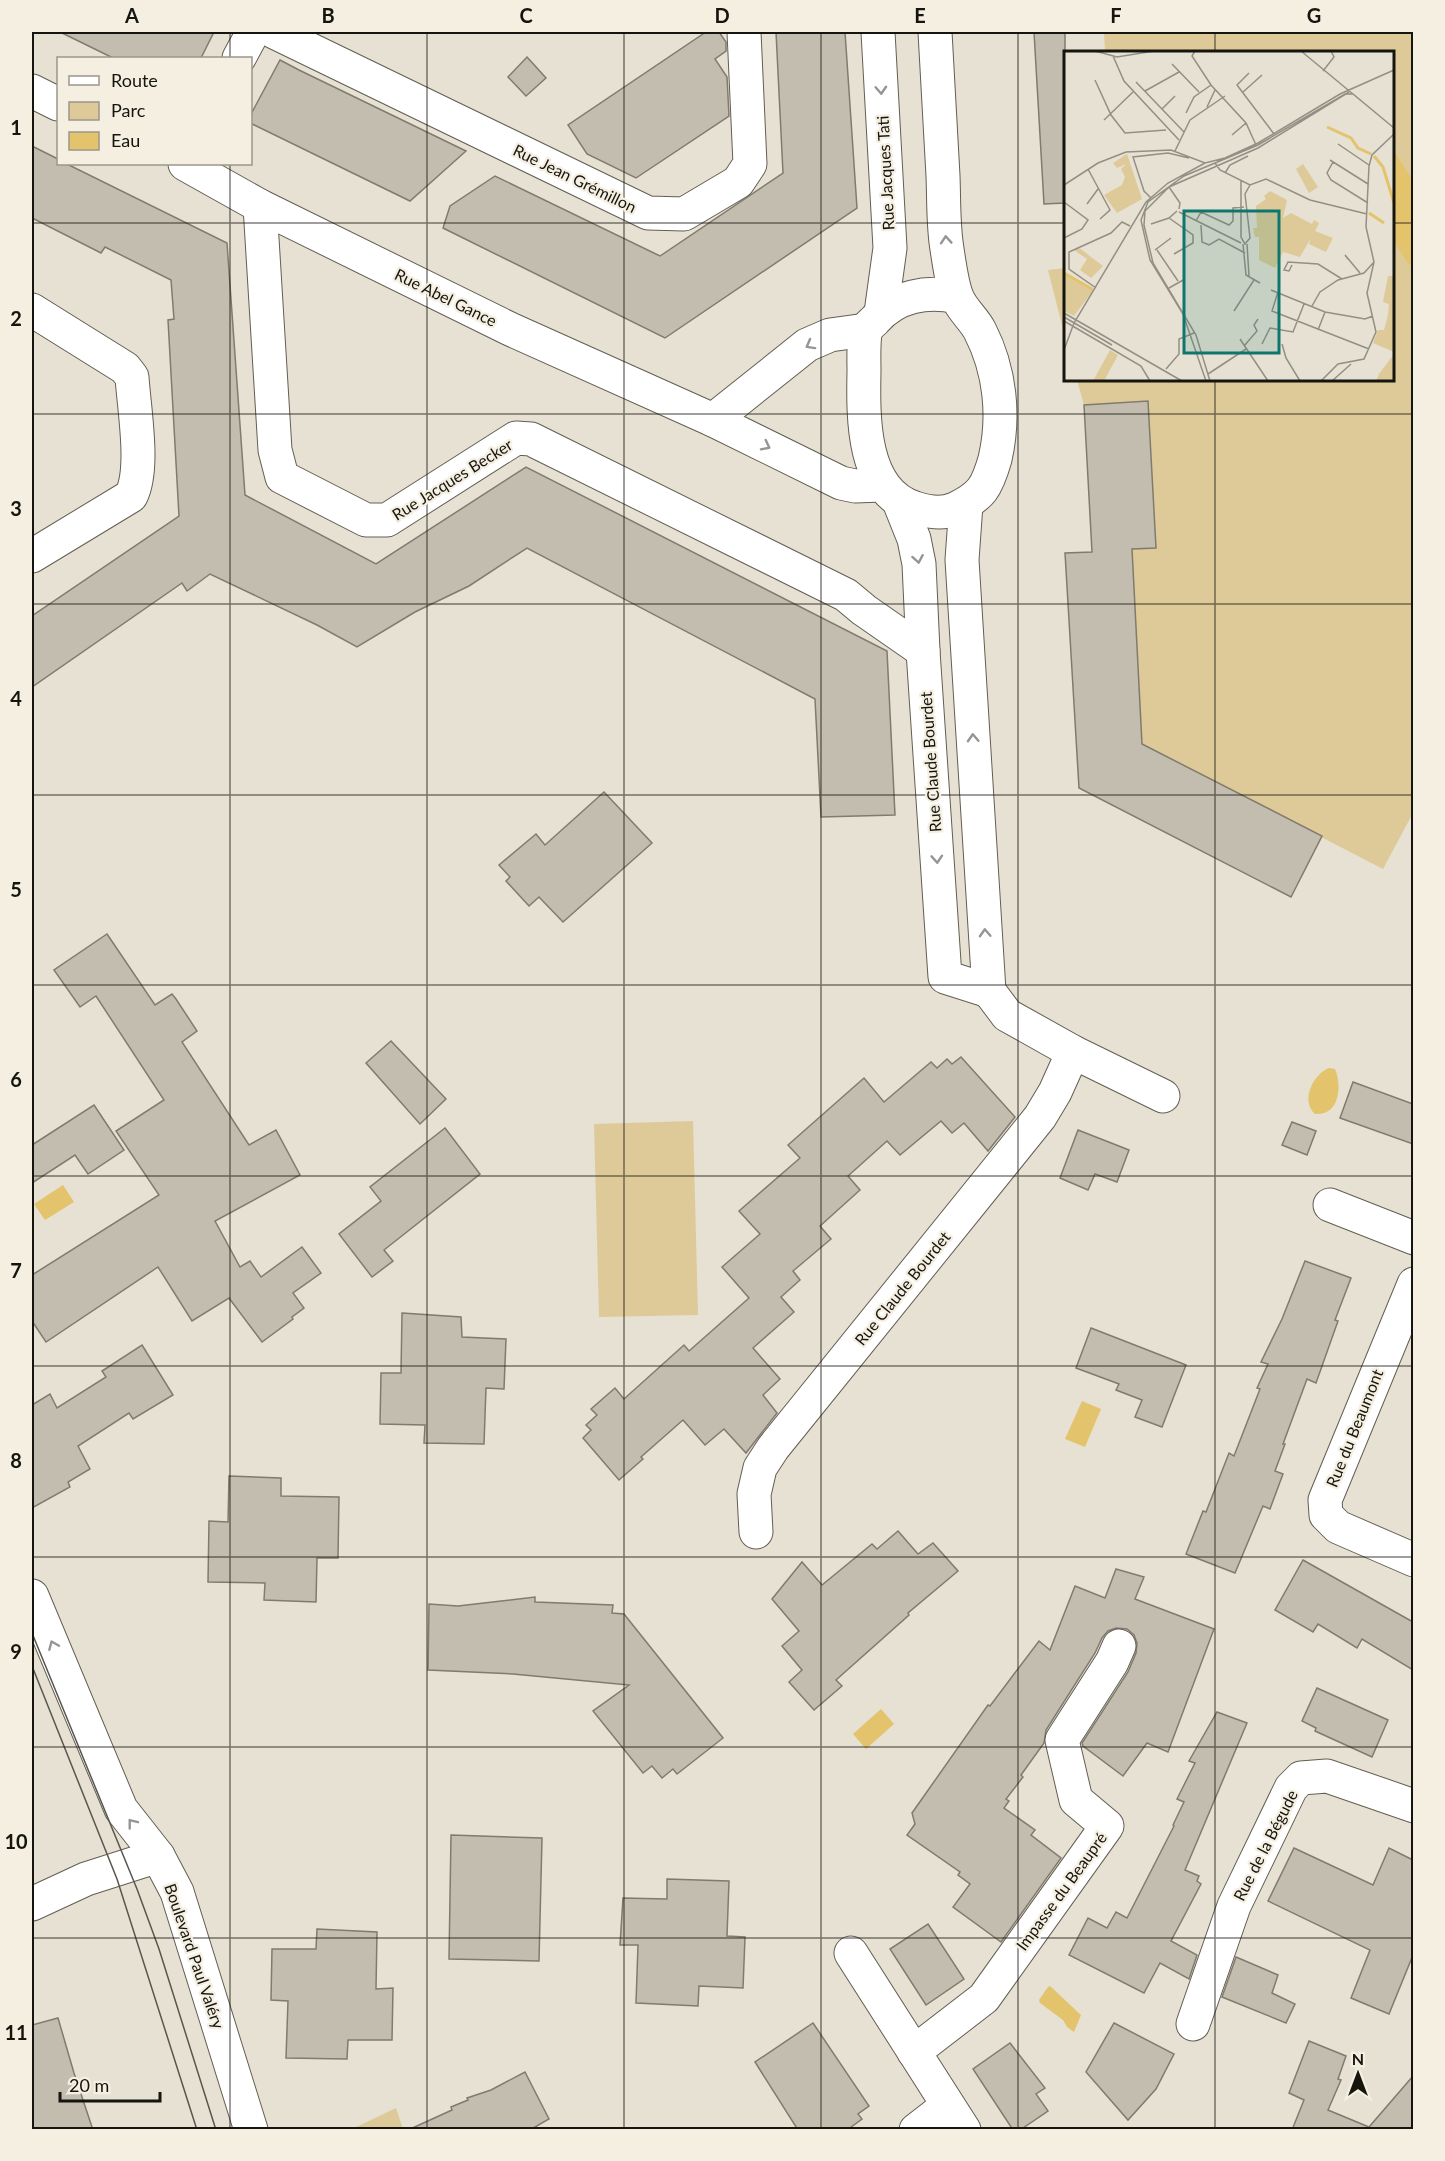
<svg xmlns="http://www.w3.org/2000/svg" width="1445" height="2161" viewBox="0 0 1445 2161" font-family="Lato,sans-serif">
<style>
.green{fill:#ddca98}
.water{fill:#e3c36c}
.building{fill:#c2bdaf;stroke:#807b6e;stroke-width:1.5}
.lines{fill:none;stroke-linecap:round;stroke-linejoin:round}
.minor-casing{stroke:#635e52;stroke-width:35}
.minor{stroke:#fff;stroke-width:33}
.tram{stroke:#58564e;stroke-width:1.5}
.oneway{stroke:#969593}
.grid{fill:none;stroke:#15140f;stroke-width:1.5;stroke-opacity:0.55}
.labels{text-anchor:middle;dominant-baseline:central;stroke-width:4.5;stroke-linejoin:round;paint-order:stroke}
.street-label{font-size:16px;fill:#15140f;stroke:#f4efe0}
.inset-river{fill:none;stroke:#e3c36c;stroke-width:3}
.inset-road{fill:none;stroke:#938f85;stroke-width:1.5}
.view{fill:#0f766e;fill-opacity:0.15;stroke:#0f766e;stroke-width:3}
.inset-edge{fill:none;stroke:#15140f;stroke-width:3}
.neatline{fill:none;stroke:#15140f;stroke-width:2}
.grid-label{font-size:20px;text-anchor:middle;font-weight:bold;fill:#15140f}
</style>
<rect width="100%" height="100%" fill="#e7e1d3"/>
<g class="green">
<polygon points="1104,32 1413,32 1414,811 1383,869 1142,744 1132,549 1156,547 1148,402 1084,405 1077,380 1392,380 1392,52 1105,52"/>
<polygon points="1065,268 1066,268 1065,337 1048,270"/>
<polygon points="693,1121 698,1315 599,1317 594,1124"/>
<polygon points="396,2108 403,2129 352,2129"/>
</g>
<g class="water">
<polygon points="1394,151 1413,181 1413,262 1409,265 1393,240 1392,153"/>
<path d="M 1329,1068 L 1335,1069 C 1342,1085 1340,1116 1315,1114 C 1300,1101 1313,1074 1329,1068 Z"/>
<polygon points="63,1185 74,1202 45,1220 34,1204"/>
<polygon points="1082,1401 1101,1409 1085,1447 1065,1439"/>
<polygon points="881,1709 894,1724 866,1749 853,1734"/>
<polygon points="1050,1986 1081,2015 1074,2032 1067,2027 1063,2020 1040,2003 1039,2000 1048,1987"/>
</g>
<g class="building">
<polygon points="60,32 214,32 201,58 113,58"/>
<polygon points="706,32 719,32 726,42 726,51 715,59 727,77 729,116 636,178 587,154 568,125"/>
<polygon points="776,32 845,32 857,208 665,338 443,228 450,206 495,176 660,256 783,173"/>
<polygon points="1034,32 1065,32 1065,203 1044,204"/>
<polygon points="527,57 546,78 526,96 508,77"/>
<polygon points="280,60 299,70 466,151 410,201 250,123 250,116"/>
<polygon points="32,146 58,159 58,164 67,164 227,243 245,495 376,564 526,467 887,651 895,815 821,817 815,699 527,548 469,586 415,612 357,647 317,625 210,574 187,591 182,583 32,687 32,616 179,516 168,320 174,319 171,280 105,247 101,253 32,218"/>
<polygon points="1148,401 1156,548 1132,549 1142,744 1322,836 1291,897 1079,788 1065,553 1092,552 1084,405"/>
<polygon points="604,792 652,843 563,922 539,897 529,906 506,881 510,877 499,865 536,834 545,845"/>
<polygon points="107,934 155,1005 172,994 176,999 197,1031 182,1042 249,1145 276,1130 300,1175 215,1221 240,1267 250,1261 261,1277 302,1247 321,1273 293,1293 304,1308 292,1317 293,1319 262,1342 229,1298 192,1321 158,1267 46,1342 32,1321 32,1275 159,1195 116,1131 164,1100 96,996 80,1007 54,970"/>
<polygon points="391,1041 446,1099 420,1124 366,1063"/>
<polygon points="961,1057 1015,1117 988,1151 964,1123 952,1133 941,1121 900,1155 887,1141 848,1176 860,1190 820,1226 831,1239 793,1271 800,1280 781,1297 794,1312 753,1348 780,1379 763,1395 777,1413 746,1453 724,1429 705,1445 683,1420 641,1457 643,1459 619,1480 583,1438 591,1430 586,1425 597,1415 591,1409 615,1388 624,1399 684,1345 689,1351 749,1298 722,1267 760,1234 739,1211 800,1158 788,1145 864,1078 884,1102 931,1062 937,1068 947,1059 952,1064"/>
<polygon points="1353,1082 1413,1104 1413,1144 1340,1118"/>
<polygon points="94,1105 124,1150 88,1174 75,1155 32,1183 32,1145"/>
<polygon points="1292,1122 1316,1131 1307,1155 1282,1145"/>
<polygon points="445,1128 480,1174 384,1250 393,1261 372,1277 339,1234 381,1201 370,1187"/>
<polygon points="1078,1130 1129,1150 1117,1182 1095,1174 1088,1190 1060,1178"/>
<polygon points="1305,1261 1351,1278 1335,1320 1338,1321 1316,1383 1307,1379 1283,1444 1285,1444 1275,1471 1283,1474 1270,1509 1263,1506 1235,1573 1186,1554 1203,1511 1206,1512 1229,1453 1234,1456 1260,1389 1257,1388 1268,1364 1261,1362 1282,1319"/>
<polygon points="402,1313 461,1317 462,1337 506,1339 504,1389 486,1388 484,1444 424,1443 425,1425 380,1424 381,1373 401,1373"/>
<polygon points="1091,1328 1186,1365 1162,1427 1135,1417 1142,1400 1116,1390 1119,1384 1076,1368"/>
<polygon points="142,1345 173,1395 133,1419 129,1413 78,1446 90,1469 68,1482 70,1487 32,1508 32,1405 50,1394 57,1408 106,1377 102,1371"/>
<polygon points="229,1476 281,1478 281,1496 339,1497 338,1558 317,1558 316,1602 264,1600 265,1583 208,1582 209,1521 228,1522"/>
<polygon points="898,1531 918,1554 933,1543 958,1571 908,1613 909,1615 836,1680 842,1686 814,1710 789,1682 802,1670 782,1646 799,1631 772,1599 802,1562 822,1585 872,1544 877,1549"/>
<polygon points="1303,1560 1413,1622 1413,1670 1362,1639 1357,1648 1318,1624 1313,1632 1275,1610"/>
<polygon points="1116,1569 1144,1577 1135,1599 1214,1629 1168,1752 1147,1743 1123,1776 1083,1746 1082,1743 1128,1672 1136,1653 1137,1643 1134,1635 1127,1629 1116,1628 1108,1631 1102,1638 1095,1653 1046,1730 1044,1743 1021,1775 1023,1777 1006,1799 1009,1801 1004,1808 1035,1830 1031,1835 1061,1858 1001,1942 953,1907 970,1884 958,1875 960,1872 907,1835 915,1824 912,1813 988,1705 990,1706 1039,1641 1050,1650 1075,1586 1105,1598"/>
<polygon points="535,1597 535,1602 613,1605 612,1613 624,1614 723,1738 677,1774 673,1769 662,1778 652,1766 643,1773 593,1711 629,1685 513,1674 428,1670 429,1604 458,1606"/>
<polygon points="1317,1688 1388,1720 1372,1757 1315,1731 1316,1728 1302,1721"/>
<polygon points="1217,1712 1247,1723 1185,1870 1199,1876 1197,1881 1201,1884 1171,1941 1197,1955 1189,1979 1160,1963 1144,1993 1069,1955 1088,1918 1107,1928 1116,1912 1127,1918 1174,1826 1173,1825 1184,1802 1177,1799 1195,1763 1189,1761"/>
<polygon points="451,1835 542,1838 539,1961 449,1959"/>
<polygon points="1294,1848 1373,1885 1389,1848 1413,1860 1413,1955 1389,2014 1351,1998 1370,1950 1268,1901"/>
<polygon points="667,1879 729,1881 727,1936 745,1937 743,1988 699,1986 698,2006 636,2003 638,1945 620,1945 623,1898 667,1899"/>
<polygon points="928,1924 964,1979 926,2005 890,1949"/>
<polygon points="317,1929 377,1932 376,1989 393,1988 392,2040 348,2040 347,2059 286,2058 288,2001 271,2000 272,1949 316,1949"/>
<polygon points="1236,1957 1278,1975 1272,1993 1295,2004 1286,2023 1222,1997"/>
<polygon points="58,2018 74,2073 93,2130 32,2130 32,2025"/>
<polygon points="813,2023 869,2106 858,2114 862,2119 847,2130 798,2130 755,2062"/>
<polygon points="1114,2023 1174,2054 1156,2089 1128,2120 1086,2072"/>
<polygon points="1309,2041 1346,2056 1338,2079 1341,2080 1328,2110 1369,2127 1413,2076 1413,2130 1292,2130 1304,2100 1289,2093"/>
<polygon points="1010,2043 1045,2088 1036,2094 1048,2111 1020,2130 1013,2130 973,2069"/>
<polygon points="525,2072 549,2119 530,2130 408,2130 452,2110 451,2107 468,2100 467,2098 491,2090"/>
</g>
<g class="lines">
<g class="minor-casing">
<g id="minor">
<polyline points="274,32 648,213 684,214 738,182 750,164 744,32"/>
<polyline points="878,32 890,248 881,313"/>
<path d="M 935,32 C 938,80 940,128 943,176 C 944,200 943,225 947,249 C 949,262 952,285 957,297 C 962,310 974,319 980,331 C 1000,370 1005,416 995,459 C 987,487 982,496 955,509 C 943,514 927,512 915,508 C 862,492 863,418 864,371 C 864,361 863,339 866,330 C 867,327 872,323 875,320 C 896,296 927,290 957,297"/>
<polyline points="239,58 253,32"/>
<polyline points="32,91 58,104"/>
<polyline points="185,164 260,206 510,329 713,420 841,483 855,486 882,485"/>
<polyline points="260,206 275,450 282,477 366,520 387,520 516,438 531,439 846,595 864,610 923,651"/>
<path d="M 32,310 L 125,368 L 132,377 C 134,409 145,469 131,496 L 32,556"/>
<polyline points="713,420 807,345 830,335 866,330"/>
<polyline points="900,504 914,539 919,564 923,651 945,977 989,991"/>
<polyline points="966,504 962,560 989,991 1007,1015 1073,1052 1163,1096"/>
<polyline points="1330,1205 1414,1238"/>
<polyline points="1414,1284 1325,1500 1326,1515 1338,1527 1414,1560"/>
<polyline points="756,1532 754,1494 760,1468 773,1448 1040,1117 1055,1092 1073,1052"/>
<polyline points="32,1596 121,1809 158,1856 177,1892 251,2130"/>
<polyline points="32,1904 86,1879 158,1856"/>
<polyline points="851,1953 964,2130"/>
<polyline points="1193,2024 1234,1906 1291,1788 1301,1778 1327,1776 1414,1806"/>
<polyline points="914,2052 984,1998 1107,1826 1076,1800 1062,1740 1112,1662 1119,1646"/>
<polyline points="916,2130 947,2106"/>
</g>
</g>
<use href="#minor" class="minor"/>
<g class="tram">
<polyline points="32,1633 137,1889 159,1949 216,2130"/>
<polyline points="32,1666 117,1879 197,2130"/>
</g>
</g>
<defs><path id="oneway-chevron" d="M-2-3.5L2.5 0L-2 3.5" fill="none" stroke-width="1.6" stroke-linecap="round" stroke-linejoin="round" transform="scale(1.5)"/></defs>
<g class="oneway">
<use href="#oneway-chevron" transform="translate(881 90) rotate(87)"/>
<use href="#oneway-chevron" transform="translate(946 240) rotate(-94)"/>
<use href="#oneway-chevron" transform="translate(810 345) rotate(151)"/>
<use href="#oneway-chevron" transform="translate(766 446) rotate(27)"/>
<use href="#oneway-chevron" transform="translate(918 559) rotate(80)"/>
<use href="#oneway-chevron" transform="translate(973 738) rotate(-93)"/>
<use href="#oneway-chevron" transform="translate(937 859) rotate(86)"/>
<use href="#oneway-chevron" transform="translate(985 933) rotate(-93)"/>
<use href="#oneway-chevron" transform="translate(53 1645) rotate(-113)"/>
<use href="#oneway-chevron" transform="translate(132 1823) rotate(-128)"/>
</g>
<path class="grid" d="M 230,32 L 230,58M 427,32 L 427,2130M 624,32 L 624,2130M 821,32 L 821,2130M 1018,32 L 1018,2130M 1215,32 L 1215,52M 230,164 L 230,2130M 32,223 L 1066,223M 1392,223 L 1414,223M 1215,380 L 1215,2130M 32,414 L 1414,414M 32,604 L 1414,604M 32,795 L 1414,795M 32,985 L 1414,985M 32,1176 L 1414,1176M 32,1366 L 1414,1366M 32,1557 L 1414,1557M 32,1747 L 1414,1747M 32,1938 L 1414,1938"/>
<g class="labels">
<g class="street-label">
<text transform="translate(885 173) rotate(-93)">Rue Jacques Tati</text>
<text transform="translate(575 178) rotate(26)">Rue Jean Grémillon</text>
<text transform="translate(446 297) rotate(26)">Rue Abel Gance</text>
<text transform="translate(452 479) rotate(-32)">Rue Jacques Becker</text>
<text transform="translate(930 762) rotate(-94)">Rue Claude Bourdet</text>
<text transform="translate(902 1288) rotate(-51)">Rue Claude Bourdet</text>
<text transform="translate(1354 1428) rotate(-68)">Rue du Beaumont</text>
<text transform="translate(1265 1845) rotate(-63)">Rue de la Bégude</text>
<text transform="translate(1061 1891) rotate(-54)">Impasse du Beaupré</text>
<text transform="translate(195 1956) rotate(71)">Boulevard Paul Valéry</text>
</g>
</g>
<g transform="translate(1064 51)">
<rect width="330" height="330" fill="#e7e1d3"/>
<path d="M 63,103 L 78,148 L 53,162 L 40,144 L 58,134 L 61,126 L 57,118 L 62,113 L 53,117 L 49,112 ZM 239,113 L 254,136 L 245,142 L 232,118 ZM 206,140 L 223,149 L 219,167 L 227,162 L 248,173 L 250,169 L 255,172 L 251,180 L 269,187 L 262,201 L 245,193 L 247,187 L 236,206 L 219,201 L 211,217 L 195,209 L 195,186 L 191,186 L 189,177 L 193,177 L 192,155 L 202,148 L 200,145 ZM 14,196 L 39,215 L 27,227 L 16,219 L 23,208 L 10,199 ZM 0,222 L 30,238 L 10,265 L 0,260 ZM 324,225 L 330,225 L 330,301 L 309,292 L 314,279 L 320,279 L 324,264 L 325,253 L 319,251 ZM 46,299 L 54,304 L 40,330 L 29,330 ZM 330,303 L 330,330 L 312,330 L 315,323 Z" fill="#ddca98"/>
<path class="inset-river" d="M 263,76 L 287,87 L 294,97 L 307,103M 310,105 L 319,116 L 330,152M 305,162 L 320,172M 0,222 L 28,238"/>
<path class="inset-road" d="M 31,0 L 53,6 L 90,0M 131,0 L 128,5 L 147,34 L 182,72 L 192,94M 237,0 L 330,77M 49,5 L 60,30 L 115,89M 108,13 L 135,41M 259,20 L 270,6 L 267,0M 185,22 L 173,34 L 210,83M 31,29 L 47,64 L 61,82 L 102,79M 72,31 L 120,81M 81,40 L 115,21M 179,41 L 198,24M 143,56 L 151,39M 98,58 L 111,45M 122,62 L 130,46 L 147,34M 40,69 L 69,41M 168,84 L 182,72M 274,93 L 305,114M 111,100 L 126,69 L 161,45M 266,109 L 304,133M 269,111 L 263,122 L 267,129 L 304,152M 151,112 L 156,119 L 186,134 L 202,128 L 246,149 L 303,163M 24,118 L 46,159 L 36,168M 161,122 L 166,114 L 184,105M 177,129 L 177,186 L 181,193 L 186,187 L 181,143 L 186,134M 0,134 L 34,112 L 62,101 L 107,99 L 141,112 L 161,107 L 194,92 L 276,43 L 330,19M 105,136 L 116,152 L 115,158M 87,147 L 80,140 L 69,106 L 104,102 L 125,107M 0,151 L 24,169 L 18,178 L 0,187M 23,153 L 34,138M 115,161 L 177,192M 105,167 L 129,184 L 129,192 L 110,203M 132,170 L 137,161 L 165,174 L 169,170 L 169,157 L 180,156M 87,173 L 105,167 L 113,160M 137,174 L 138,191 L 145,194 L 155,188 L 181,202M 179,193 L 182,224 L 196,232M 183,193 L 185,225M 91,199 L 107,187M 93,199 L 114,230M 284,208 L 281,204 L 296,222M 228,214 L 225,220 L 220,219 L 224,211 L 254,213 L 278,228M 32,237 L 5,218 L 5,201 L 47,182 L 58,171 L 66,175M 105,237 L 121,228M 207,239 L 261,261 L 301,268 L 309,265M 214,241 L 208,260 L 305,298M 248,255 L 256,241 L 274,229 L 300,222 L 310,211M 170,260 L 190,229M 0,262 L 118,330M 0,266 L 48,294M 0,270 L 77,315 L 86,330M 254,279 L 261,261M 176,288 L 204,330M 198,293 L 206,277 L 229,281 L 240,253M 218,293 L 222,307 L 236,330M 180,295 L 193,280 L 190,274 L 194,268M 0,299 L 10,272 L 82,151 L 104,132 L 141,112M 102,318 L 115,303 L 115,288 L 130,282M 144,323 L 182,298M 142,330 L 119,263 L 86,209 L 77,169 L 84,151 L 120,125 L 194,94 L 281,43 L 289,43 L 330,77M 146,330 L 132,284 L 89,212 L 80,174 L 81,160 L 105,136 L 194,97 L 285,41M 257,330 L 274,313 L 300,308 L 312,281 L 303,242 L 310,211 L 302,176 L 305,115 L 308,104 L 330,83M 268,330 L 287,313"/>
<path class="view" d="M 120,160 L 215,160 L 215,302 L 120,302 Z"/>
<rect width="330" height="330" class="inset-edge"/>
</g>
<rect width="1445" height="2161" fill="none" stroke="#f4efe0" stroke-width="66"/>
<rect x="57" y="57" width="195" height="108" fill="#f4efe0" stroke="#9b978c" stroke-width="1.5"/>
<rect x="69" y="76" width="30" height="9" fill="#ffffff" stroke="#9b978c" stroke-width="1.5"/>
<text x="111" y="87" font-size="18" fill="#15140f">Route</text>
<rect x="69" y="102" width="30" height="18" fill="#ddca98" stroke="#9b978c" stroke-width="1.5"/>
<text x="111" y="117" font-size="18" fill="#15140f">Parc</text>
<rect x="69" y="132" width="30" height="18" fill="#e3c36c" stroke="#9b978c" stroke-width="1.5"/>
<text x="111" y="147" font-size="18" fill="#15140f">Eau</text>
<g transform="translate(1358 2074)" stroke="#f4efe0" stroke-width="4.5" paint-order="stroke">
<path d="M0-4.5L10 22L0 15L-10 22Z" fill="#15140f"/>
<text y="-9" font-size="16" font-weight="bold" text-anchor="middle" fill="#15140f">N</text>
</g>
<path d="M60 2092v9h100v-9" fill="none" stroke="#15140f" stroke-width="3"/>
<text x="69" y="2092" font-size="18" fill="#15140f" stroke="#f4efe0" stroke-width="4.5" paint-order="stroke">20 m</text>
<rect x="33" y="33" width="1379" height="2095" class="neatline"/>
<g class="grid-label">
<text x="132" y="23">A</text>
<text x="328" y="23">B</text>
<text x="526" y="23">C</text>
<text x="722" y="23">D</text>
<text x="920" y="23">E</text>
<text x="1116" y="23">F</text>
<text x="1314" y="23">G</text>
<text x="16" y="135">1</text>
<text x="16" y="326">2</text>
<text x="16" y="516">3</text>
<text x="16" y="706">4</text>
<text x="16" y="897">5</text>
<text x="16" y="1087">6</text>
<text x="16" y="1278">7</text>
<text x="16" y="1468">8</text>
<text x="16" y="1659">9</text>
<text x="16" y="1849">10</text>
<text x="16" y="2040">11</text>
</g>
</svg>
